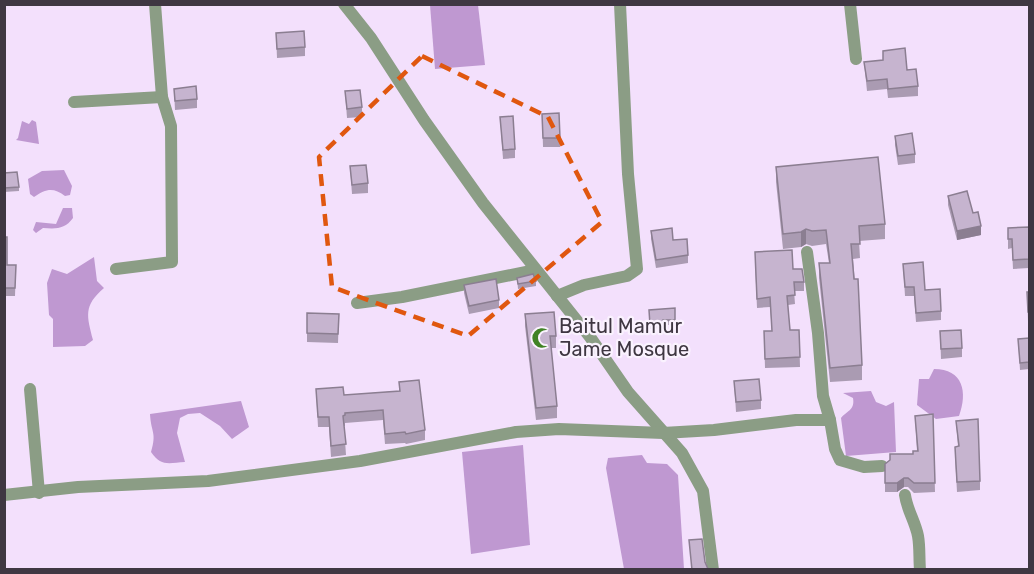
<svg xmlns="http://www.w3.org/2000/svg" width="1034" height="574" viewBox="0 0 1034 574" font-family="Rubik,sans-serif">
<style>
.water{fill:#bf98d1}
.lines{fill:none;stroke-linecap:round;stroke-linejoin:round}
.minor{stroke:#8b9d85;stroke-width:12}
.wall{fill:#aa9bb2}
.shaded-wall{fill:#8b7e91}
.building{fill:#c6b4cf;stroke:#8b7e91;stroke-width:1.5}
.marked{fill:none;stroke:#e0570f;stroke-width:4.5;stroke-dasharray:12 8;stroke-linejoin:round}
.labels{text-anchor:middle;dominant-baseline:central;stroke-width:4.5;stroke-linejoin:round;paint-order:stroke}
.poi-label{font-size:20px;fill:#3f3742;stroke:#faf2fe;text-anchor:start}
</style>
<rect width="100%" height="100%" fill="#f3e0fc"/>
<g class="water">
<polygon points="430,5 478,5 485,65 435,69"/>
<polygon points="32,120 36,122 39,144 16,140 18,138 22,121 29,124"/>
<path d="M 64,170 L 72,186 L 70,195 L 65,196 C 53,187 46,189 34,197 L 30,194 L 28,179 L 42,171 Z"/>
<path d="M 63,208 L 72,208 L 73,218 C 65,229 57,229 43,228 L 36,233 L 33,230 L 36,222 L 56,224 Z"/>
<path d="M 94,257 L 97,281 L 104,288 C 83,306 87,316 93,340 L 85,346 L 53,347 L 53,319 L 49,315 L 47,283 L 52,269 L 67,274 Z"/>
<path d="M 934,369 C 963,369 968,392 959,416 L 936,419 L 917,405 L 919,379 L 929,379 Z"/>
<path d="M 871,391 L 876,402 L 886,406 L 894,402 L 896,452 L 846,456 L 841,418 C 848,410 855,410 853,398 L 843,393 Z"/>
<path d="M 241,401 L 249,427 L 232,439 L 220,426 L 200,413 L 188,414 L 180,418 L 177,433 L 185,462 C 169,463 161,467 151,452 C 157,432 151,433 150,414 Z"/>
<polygon points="523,445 530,545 471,554 462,452"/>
<polygon points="642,455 647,463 667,464 678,475 684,569 624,569 606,468 608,458"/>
</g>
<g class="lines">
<g class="minor">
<polyline points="344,4 371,38 424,120 483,203 590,337 628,392 682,453 703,491 713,570"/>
<polyline points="850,4 856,59"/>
<polyline points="74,102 162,97"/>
<polyline points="807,252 818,333 823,396 830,420"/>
<polyline points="116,269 172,262 171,126 162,97 155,4"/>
<polyline points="557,296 584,285 627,276 637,269 628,174 620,4"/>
<polyline points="357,303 402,297 536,270"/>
<polyline points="30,389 39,493"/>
<polyline points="4,495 78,487 208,481 360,461 516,432 559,429 663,433 714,430 796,420 830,420 835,449 840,460 864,467 882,466"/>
<path d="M 905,495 C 907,510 915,521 918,536 C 920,547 919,558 920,570"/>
</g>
</g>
<g class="wall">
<polygon points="276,33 305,47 305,56 277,58"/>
<polygon points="883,51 907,70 918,86 918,96 888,98 887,89 867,91 864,62 883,60"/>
<polygon points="174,89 197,99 197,108 175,110"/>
<polygon points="345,91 362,107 362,117 347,118"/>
<polygon points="559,113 560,147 543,147 542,114"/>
<polygon points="500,117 515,149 515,158 503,159"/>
<polygon points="895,136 915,154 915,163 898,165 895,145"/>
<polygon points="350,166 368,183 368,193 352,194"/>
<polygon points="776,167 885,224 885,239 859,241 860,258 853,259 862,365 862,380 830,382 819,278 819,263 829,263 826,244 812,246 806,244 801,247 783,249 776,182"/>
<polygon points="4,173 19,187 19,191 4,192"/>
<polygon points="948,196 973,213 981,235 957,240 948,205"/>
<polygon points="1029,227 1029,268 1013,269 1012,248 1008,249 1008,228"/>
<polygon points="651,231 673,240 688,255 688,263 656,268 651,239"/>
<polygon points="4,237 7,265 16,265 15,296 4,296"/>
<polygon points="755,261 793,269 804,282 804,291 794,291 795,304 788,305 790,330 799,330 800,367 765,368 764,331 772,331 770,307 757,308"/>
<polygon points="903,264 941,311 941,320 916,322 914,296 905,296"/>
<polygon points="517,278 536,281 536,286 518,289"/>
<polygon points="464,285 499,300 499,308 469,314 464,293"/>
<polygon points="1027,292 1029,292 1029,321 1028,321"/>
<polygon points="675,308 675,325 663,325 663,328 650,329 649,314"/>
<polygon points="307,313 339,314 338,343 307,342"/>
<polygon points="525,314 556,336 556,348 551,348 557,406 557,418 536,420 525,326"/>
<polygon points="940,331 962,348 962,357 941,359"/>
<polygon points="1029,338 1029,369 1020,370 1018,339"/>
<polygon points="734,381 761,400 761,409 736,412"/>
<polygon points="399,382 425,430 425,440 406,444 405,443 385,444 383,420 345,423 345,426 344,426 346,455 331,457 329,427 318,427 316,389 344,395 399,391"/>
<polygon points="933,414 935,492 914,493 908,487 904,487 897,492 885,492 885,464 913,454 917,451 915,416"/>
<polygon points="956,421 980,481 980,490 957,492 955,456 955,447 958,446"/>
</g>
<g class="shaded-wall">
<polygon points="981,226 981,235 957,240 957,231"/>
<polygon points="806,229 806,244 801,247 801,232"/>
<polygon points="904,478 904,487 897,492 897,483"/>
</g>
<g class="building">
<polygon points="304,31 305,47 277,49 276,33"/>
<polygon points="905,48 907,70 916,69 918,86 888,89 887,79 867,81 864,62 883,60 883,51"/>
<polygon points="196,86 197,99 175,101 174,89"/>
<polygon points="360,90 362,107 347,109 345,91"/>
<polygon points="559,113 560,138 543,138 542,114"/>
<polygon points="513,116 515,149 503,150 500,117"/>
<polygon points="912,133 915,154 898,156 895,136"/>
<polygon points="878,157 885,224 859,226 860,244 851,244 854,279 858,279 862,365 830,368 819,263 830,263 826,230 812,231 806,229 801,232 783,234 776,167"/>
<polygon points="366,165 368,183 352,185 350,166"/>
<polygon points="17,172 19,187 4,188 4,173"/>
<polygon points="967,191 973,213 978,212 981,226 957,231 948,196"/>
<polygon points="1029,227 1029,259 1013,260 1012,239 1008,239 1008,228"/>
<polygon points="672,228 673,240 687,239 688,255 656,260 651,231"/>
<polygon points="4,237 7,237 7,265 16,265 15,288 4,288"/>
<polygon points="792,250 793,269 802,269 804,282 794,282 795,295 787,296 790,330 799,330 800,357 765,359 764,331 772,331 770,297 757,299 755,252"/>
<polygon points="923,262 925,290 940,289 941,311 916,313 914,287 905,287 903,264"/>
<polygon points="533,274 536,281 518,284 517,278"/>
<polygon points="496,279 499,300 469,306 464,285"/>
<polygon points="1027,292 1029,292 1029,312 1028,312"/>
<polygon points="675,308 675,320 663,320 663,323 650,325 649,310"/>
<polygon points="554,312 556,336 550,336 557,406 536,408 525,314"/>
<polygon points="307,313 339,314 338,334 307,333"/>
<polygon points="961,330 962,348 941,349 940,331"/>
<polygon points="1029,338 1029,362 1020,363 1018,339"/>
<polygon points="759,379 761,400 736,402 734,381"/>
<polygon points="419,380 425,430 406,434 405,432 385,434 383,410 345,413 345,415 343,416 346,444 331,446 329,417 318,417 316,389 343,387 344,395 400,391 399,382"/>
<polygon points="933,414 935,483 914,483 908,478 904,478 897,483 885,483 885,464 890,460 890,454 913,454 913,451 918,451 915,416"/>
<polygon points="978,419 980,481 957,482 955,447 959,446 956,421"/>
<polygon points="702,539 705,562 708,569 692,570 689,540"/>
</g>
<path class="marked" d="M 422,56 L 548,117 L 602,222 L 468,336 L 332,287 L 319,157 Z"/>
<defs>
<g id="mosque-bare" transform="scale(1.62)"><path d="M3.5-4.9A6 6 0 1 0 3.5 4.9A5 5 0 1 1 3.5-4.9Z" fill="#408325" stroke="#faf2fe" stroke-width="2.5" paint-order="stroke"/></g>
</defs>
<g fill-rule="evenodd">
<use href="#mosque-bare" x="542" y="338"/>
</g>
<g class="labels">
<g class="poi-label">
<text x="559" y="326">Baitul Mamur<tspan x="559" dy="23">Jame Mosque</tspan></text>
</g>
</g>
<rect width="1034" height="574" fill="none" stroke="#3f3742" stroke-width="12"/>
</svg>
